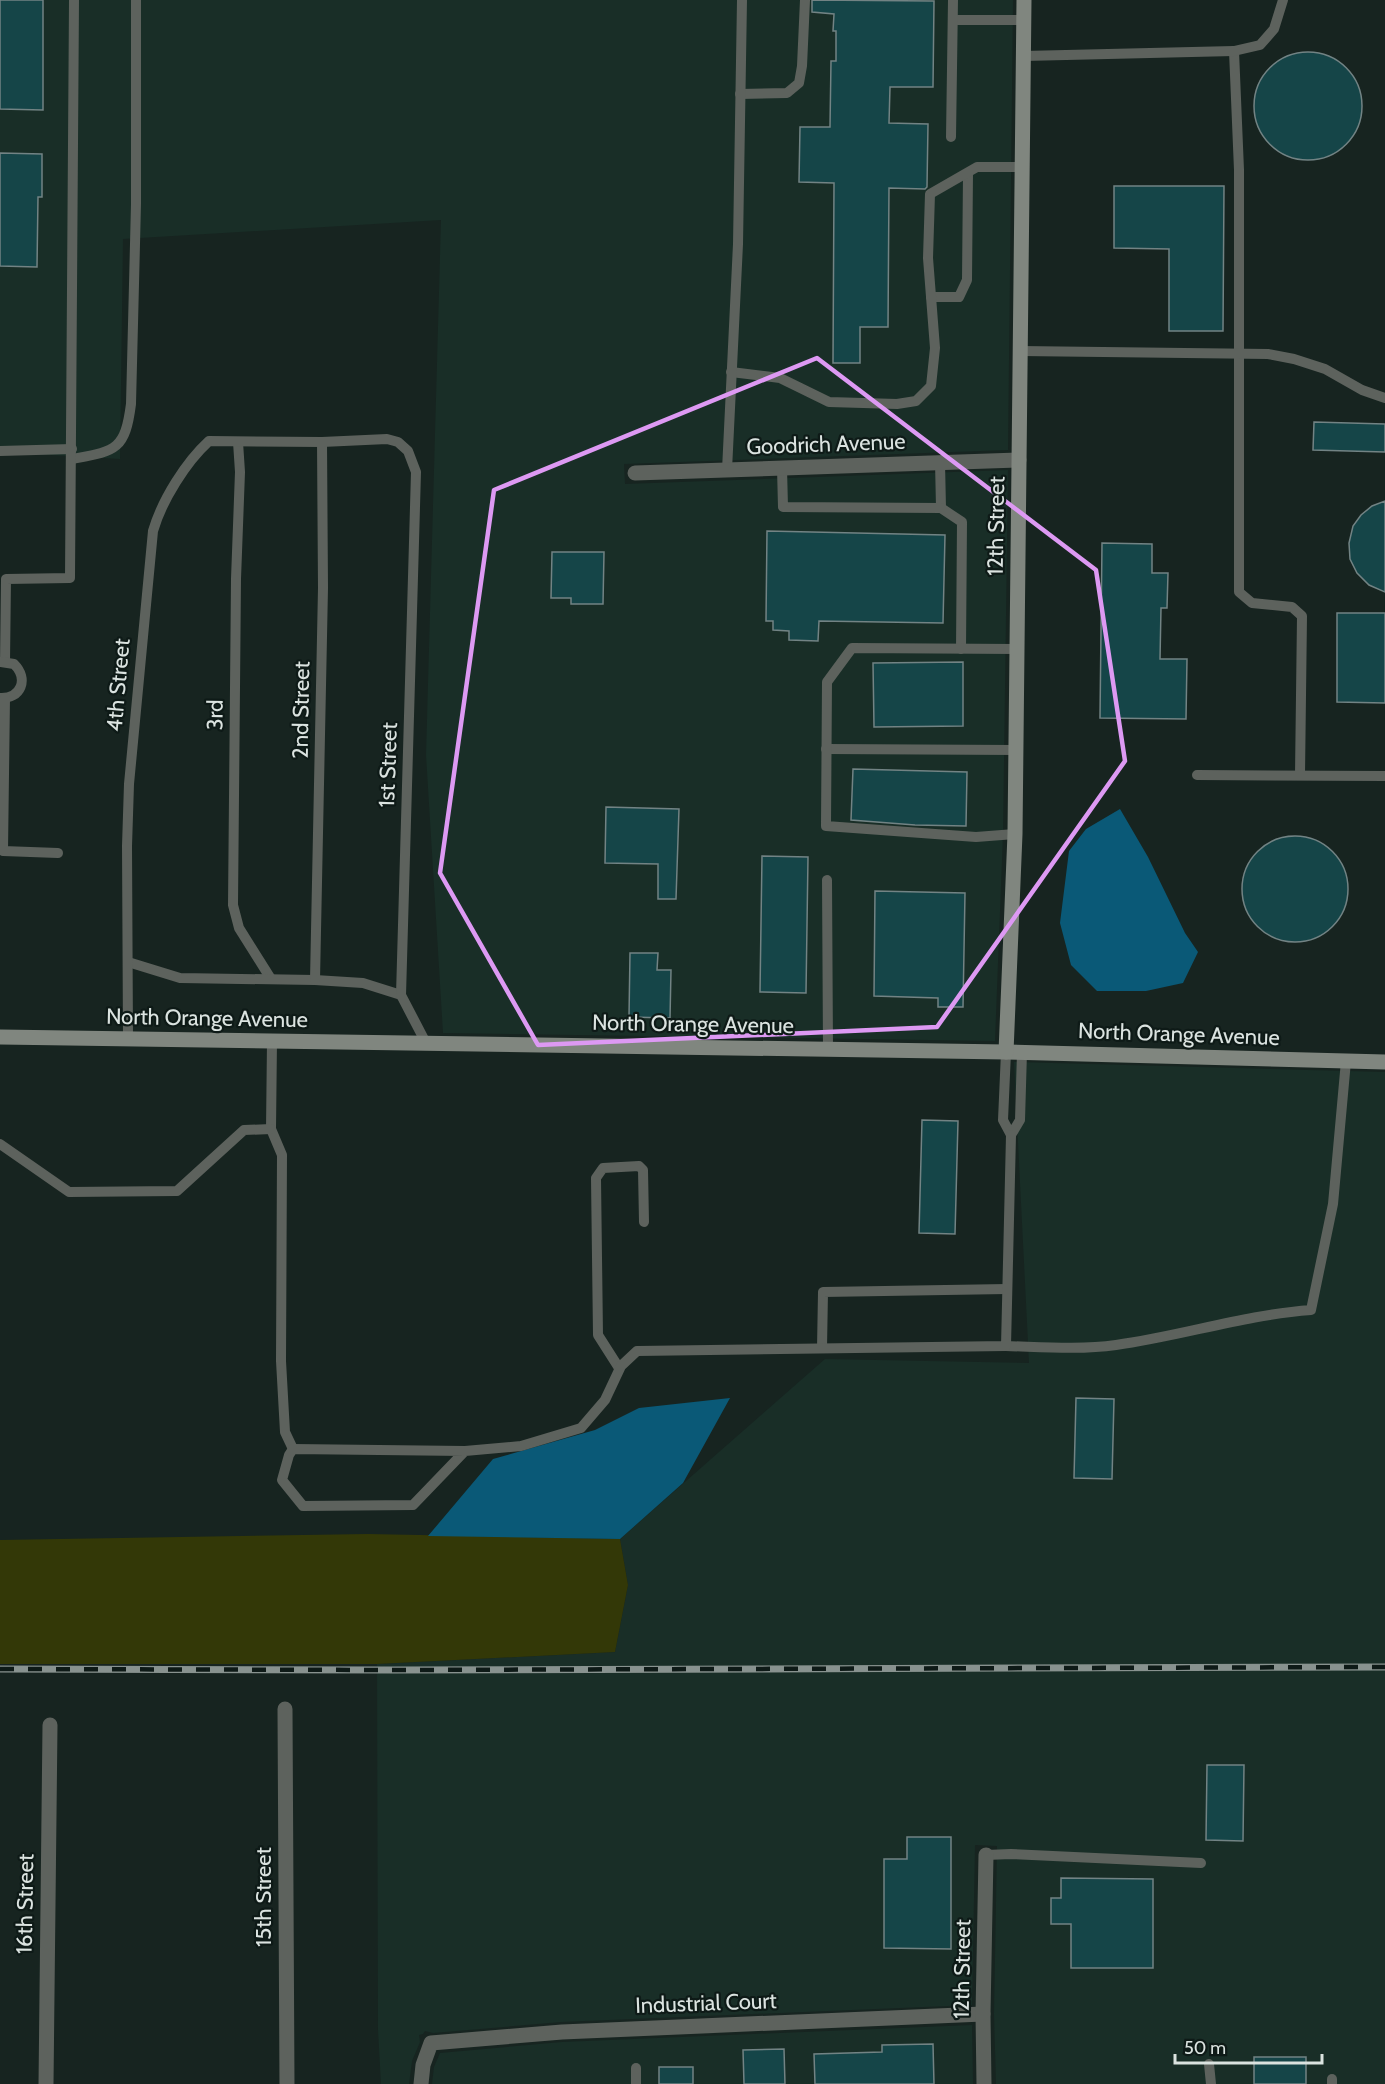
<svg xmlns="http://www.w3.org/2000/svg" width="1385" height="2084" viewBox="0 0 1385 2084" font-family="Cabin,sans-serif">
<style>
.built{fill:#192e27}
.green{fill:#333807}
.water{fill:#0a5977}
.building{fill:#154548;stroke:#728384;stroke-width:1.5}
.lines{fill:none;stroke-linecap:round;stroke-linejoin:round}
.lane{stroke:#5d625d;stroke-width:10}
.street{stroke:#5d625d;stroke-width:15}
.secondary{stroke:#80867f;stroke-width:15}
.rail-casing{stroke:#88928f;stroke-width:7}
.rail{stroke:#0e1a17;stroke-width:4.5;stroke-dasharray:14;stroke-linecap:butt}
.marked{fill:none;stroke:#dd99f3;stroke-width:4.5;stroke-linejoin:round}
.labels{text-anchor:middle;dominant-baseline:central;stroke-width:4.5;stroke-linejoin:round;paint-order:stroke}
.street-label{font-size:22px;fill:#dbe3e0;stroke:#0e1a17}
</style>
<rect width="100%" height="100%" fill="#172420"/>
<g class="built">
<polygon points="0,0 1013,0 1008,450 624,464 625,484 1008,470 1003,834 995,1041 443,1033 426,755 441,220 123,239 120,459 0,452"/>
<polygon points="1014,1062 1385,1072 1385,2084 996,2084 994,2014 997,1846 975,1845 972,2005 561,2022 433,2033 425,2031 423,2034 419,2035 420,2042 412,2061 409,2084 381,2084 378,2030 377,1664 615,1652 628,1585 620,1539 825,1359 1029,1363"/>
<polygon points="972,2025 973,2084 432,2084 434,2067 440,2053 562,2042"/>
</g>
<polygon class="green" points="368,1534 620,1539 628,1585 615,1652 377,1664 0,1664 0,1540"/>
<g class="water">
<polygon points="1120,809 1148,857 1185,933 1198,952 1183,983 1146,991 1097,991 1071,965 1060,923 1069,851 1086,829"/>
<polygon points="730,1398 683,1483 620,1539 428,1536 493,1459 595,1430 639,1408"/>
</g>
<g class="building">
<polygon points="0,0 43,0 43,110 0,109"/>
<polygon points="812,0 934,1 933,87 890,87 889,123 928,124 927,187 925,189 889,188 888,327 860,327 860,363 833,363 834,183 799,182 800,127 830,127 831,61 836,61 836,31 833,31 834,14 812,12"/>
<circle cx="1308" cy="106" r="54"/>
<polygon points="0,153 42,154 42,197 38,197 37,267 0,266"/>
<polygon points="1114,186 1224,186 1223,331 1169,331 1169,249 1114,248"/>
<polygon points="1314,422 1385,424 1385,452 1313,450"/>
<polygon points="1385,501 1385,592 1369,585 1357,573 1350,559 1349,543 1353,526 1361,515 1372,506"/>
<polygon points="767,531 945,535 943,623 819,621 818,641 789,640 789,631 773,630 773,621 766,621"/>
<polygon points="1102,543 1152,544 1152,573 1168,573 1167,608 1161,608 1160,659 1187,659 1186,719 1100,718"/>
<polygon points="552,552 604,552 603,604 571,604 571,598 551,598"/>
<polygon points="1337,613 1385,613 1385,703 1337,702"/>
<polygon points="963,662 963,726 874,727 873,663"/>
<polygon points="853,769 967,772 966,826 915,825 851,820"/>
<polygon points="606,807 679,809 676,899 658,899 658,864 605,863"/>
<circle cx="1295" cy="889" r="53"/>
<polygon points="762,856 808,857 806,993 760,992"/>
<polygon points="875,891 965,893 963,1007 938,1007 938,998 874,996"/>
<polygon points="630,953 658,953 657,970 671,970 670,1018 629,1017"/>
<polygon points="922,1120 958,1121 955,1234 919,1233"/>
<polygon points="1076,1398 1114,1399 1112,1479 1074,1478"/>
<polygon points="1207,1765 1244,1765 1243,1841 1206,1840"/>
<polygon points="907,1837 951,1837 951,1949 884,1948 884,1859 907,1859"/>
<polygon points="1061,1878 1153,1879 1153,1968 1071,1968 1071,1924 1051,1924 1051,1898 1061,1898"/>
<polygon points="933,2044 934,2084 815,2084 814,2054 882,2052 882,2045"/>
<polygon points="784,2049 785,2084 744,2084 743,2050"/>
<rect x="1254" y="2057" width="52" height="27"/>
<rect x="659" y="2067" width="34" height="17"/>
</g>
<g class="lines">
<g class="lane">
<polyline points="954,20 1024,20"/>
<polyline points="1234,51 1239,170 1239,592 1252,603 1292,607 1302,616 1300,775"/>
<polyline points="1024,56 1234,51 1260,45 1274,29 1283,0"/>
<polyline points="740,94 787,93 799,83 802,66 805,0"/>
<polyline points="951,137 953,0"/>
<polyline points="931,297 959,297 967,280 968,174"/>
<polyline points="1020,351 1268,354 1294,359 1325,369 1362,390 1385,398"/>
<polyline points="731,372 780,378 829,402 897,404 916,401 931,386 935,348 928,258 930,194 977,167 1023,167"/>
<polyline points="238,442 240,472 236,579 233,905 239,928 271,979"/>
<polyline points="0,451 72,449"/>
<path d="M 72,459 C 115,451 125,451 131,404 L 136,204 L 136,0"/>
<polyline points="940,462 941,508"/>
<polyline points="782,468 783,507 941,508 962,522 961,649"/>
<polyline points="727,470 738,244 742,0"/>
<polyline points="5,662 6,579 70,578 74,0"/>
<path d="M 0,698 C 21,699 29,679 14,664 L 1,662"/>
<polyline points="5,698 3,851 58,853"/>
<polyline points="826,749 1016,750"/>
<polyline points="1197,775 1385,776"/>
<polyline points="1015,834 976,837 826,826 827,682 852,648 1017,649"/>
<polyline points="827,880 828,1049"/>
<polyline points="128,962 180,978 315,980 363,983 401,995"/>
<polyline points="315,980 323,588 322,442"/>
<path d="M 128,1039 L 127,846 L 129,784 L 153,531 C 162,500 186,462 209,441 L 322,442 L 387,439 L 398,442 L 408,451 L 416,472 L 401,995 L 426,1043"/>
<polyline points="272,1041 271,1129 282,1155 281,1361 285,1432 293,1449"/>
<polyline points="1006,1052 1003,1120 1011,1135 1020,1120 1022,1052"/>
<polyline points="0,1144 69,1192 177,1191 244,1130 271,1129"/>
<path d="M 1006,1346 C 1042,1347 1080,1350 1116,1345 C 1182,1336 1244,1315 1311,1310 L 1333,1204 L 1346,1061"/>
<polyline points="822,1348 823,1292 1007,1289"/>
<polyline points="619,1368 598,1335 596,1178 603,1168 639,1166 643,1170 644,1222"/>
<polyline points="465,1451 413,1505 303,1506 282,1480 289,1455 293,1449 465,1451 521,1446 581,1428 605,1400 621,1366 637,1351 1006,1346 1011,1135"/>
<polyline points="986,1855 1011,1854 1201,1863"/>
<polyline points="1209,2064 1211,2084"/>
<polyline points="1332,2079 1332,2084"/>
<polyline points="636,2084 636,2068"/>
</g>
<g class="street">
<polyline points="635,473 1019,460"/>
<polyline points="285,1709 287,2084"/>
<polyline points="46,2084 50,1725"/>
<polyline points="421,2084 423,2065 431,2043 562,2032 983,2014"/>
<polyline points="984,2084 983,2014 986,1855"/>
</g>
<g class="secondary">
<polyline points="0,1037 1006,1052 1385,1062"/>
<polyline points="1006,1052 1015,834 1024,0"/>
</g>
<g class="rail-casing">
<polyline id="rail" points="0,1669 394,1670 1385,1667"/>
</g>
<use href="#rail" class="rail"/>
</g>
<path class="marked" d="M 817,358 L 1096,570 L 1125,761 L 937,1027 L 538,1045 L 440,873 L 494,490 Z"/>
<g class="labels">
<g class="street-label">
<text transform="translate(826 444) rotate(-2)">Goodrich Avenue</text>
<text transform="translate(996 526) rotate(-89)">12th Street</text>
<text transform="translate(118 685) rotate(-85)">4th Street</text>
<text transform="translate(301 710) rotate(-89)">2nd Street</text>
<text transform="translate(215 715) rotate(-89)">3rd</text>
<text transform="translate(388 765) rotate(-88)">1st Street</text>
<text transform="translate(207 1018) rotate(1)">North Orange Avenue</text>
<text transform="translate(693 1024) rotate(1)">North Orange Avenue</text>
<text transform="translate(1179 1034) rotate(2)">North Orange Avenue</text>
<text transform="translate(263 1897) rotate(-90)">15th Street</text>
<text transform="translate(25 1904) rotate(-89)">16th Street</text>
<text transform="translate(962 1969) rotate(-89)">12th Street</text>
<text transform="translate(706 2003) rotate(-2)">Industrial Court</text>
</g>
</g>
<path d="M1175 2054v9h147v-9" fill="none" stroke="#dbe3e0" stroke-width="3"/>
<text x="1184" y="2054" font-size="18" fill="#dbe3e0" stroke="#0e1a17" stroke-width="4.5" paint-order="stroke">50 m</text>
</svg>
